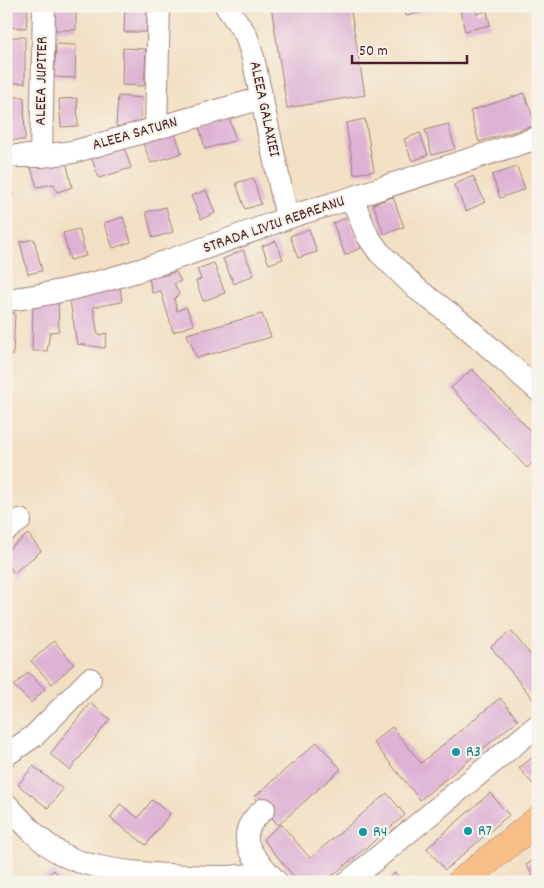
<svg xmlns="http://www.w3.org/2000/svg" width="544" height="888" viewBox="0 0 544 888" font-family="Dekko,sans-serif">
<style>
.building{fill:#deb2d5}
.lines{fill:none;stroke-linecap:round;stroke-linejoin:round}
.minor-casing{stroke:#9e8078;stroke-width:24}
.major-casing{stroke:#9e8078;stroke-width:29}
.minor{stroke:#fff;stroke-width:22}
.major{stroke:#f7be87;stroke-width:28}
.culture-dot{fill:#0f9aa8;stroke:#f7f3e8;stroke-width:2}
.labels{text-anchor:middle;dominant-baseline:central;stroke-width:4.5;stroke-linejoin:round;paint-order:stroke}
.street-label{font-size:16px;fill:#4a1f2b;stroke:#f7f3e8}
.culture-label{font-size:16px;fill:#0d838f;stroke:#f7f3e8;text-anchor:start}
</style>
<rect width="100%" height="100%" fill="#f7f3e8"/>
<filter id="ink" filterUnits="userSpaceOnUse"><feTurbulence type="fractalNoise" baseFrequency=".02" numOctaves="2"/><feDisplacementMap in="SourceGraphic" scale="10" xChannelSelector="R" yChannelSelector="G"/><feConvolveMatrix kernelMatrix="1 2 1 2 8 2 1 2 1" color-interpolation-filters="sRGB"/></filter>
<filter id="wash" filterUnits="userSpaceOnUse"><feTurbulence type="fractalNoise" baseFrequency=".0096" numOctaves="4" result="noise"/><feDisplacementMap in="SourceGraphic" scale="20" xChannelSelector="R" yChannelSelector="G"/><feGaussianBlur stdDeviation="1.12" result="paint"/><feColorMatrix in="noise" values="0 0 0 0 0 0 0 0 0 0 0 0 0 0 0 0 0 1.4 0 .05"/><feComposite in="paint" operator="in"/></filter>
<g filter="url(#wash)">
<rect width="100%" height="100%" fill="#f2e0c4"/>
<g id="blocks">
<g class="building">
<polygon points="6,6 28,6 26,28 6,27"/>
<rect x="55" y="6" width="21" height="24"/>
<polygon points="125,6 147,6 147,32 124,32"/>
<polygon points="271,6 350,6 365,95 287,108"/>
<polygon points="404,6 447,6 447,7 406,16"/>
<polygon points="459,6 475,6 477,14 487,11 490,25 465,31"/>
<rect x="6" y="37" width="19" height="46"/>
<polygon points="56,44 76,45 75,78 54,77"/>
<polygon points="123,48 146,49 144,86 122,85"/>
<polygon points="524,93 536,125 479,142 470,111"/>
<polygon points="118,96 142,98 140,128 116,126"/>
<polygon points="6,97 24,97 25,140 6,140"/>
<polygon points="77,98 78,126 61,127 59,99"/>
<polygon points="229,117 236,140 205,149 199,126"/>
<polygon points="365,119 374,171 354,174 346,123"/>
<polygon points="448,124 455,149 432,155 425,130"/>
<polygon points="174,131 182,153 151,163 143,143"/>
<polygon points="420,133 428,155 412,161 404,139"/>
<polygon points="124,146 131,168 99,178 91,157"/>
<polygon points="66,161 72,187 57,192 54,184 37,187 31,168"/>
<polygon points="517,167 525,189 500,198 492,175"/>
<polygon points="6,169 11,169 13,197 6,197"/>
<polygon points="473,176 485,202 466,211 454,185"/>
<polygon points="253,178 261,204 245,209 236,183"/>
<polygon points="206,190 215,213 201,219 191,196"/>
<polygon points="393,197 404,227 384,234 373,204"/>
<polygon points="166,207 173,232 153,238 146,212"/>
<polygon points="123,217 131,242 113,248 104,223"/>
<polygon points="348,217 361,248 345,255 333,223"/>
<polygon points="79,229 86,256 70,260 63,233"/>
<polygon points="309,229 317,252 298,258 290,236"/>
<polygon points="34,239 42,271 28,274 20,242"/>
<polygon points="276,241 283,259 269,264 262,246"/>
<polygon points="243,250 254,275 234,284 223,259"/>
<polygon points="214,263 225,293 203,301 196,281 201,279 197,269"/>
<polygon points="176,272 181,281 174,284 179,294 174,299 177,311 186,307 194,325 173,332 161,291 152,293 149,279"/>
<polygon points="120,286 122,302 93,307 98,335 107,333 105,348 77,344 69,294"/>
<polygon points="58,300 59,331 50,332 47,351 32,351 33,304"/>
<polygon points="6,313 15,313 13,355 6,355"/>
<polygon points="262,314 271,337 197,358 187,334"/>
<polygon points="472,369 538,439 538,457 527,468 451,388"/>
<polygon points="28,534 41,551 14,573 6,563 6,551"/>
<polygon points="511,631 538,664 536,703 491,647"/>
<polygon points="54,641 74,664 52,684 31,661"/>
<polygon points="28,672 45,689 31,703 14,686"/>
<polygon points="500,698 518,720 420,800 373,742 392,727 421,763"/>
<polygon points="90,703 110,719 70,770 50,754"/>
<polygon points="317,742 341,769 278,825 254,797"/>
<polygon points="538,753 538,788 537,789 519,768"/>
<polygon points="33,766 63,789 48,808 18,785"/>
<polygon points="387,793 405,815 325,882 298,882 263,839 281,824 310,858"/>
<polygon points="490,793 509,815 445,870 427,848"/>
<polygon points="152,800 170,814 146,845 110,818 120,804 138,818"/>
<polygon points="538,857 538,879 536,880 526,865"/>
<polygon points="54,870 63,882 38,882"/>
<polygon points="395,873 402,882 384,882"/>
</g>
</g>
</g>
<g filter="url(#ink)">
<use href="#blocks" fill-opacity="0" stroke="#9e8078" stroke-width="1"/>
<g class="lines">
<g class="minor-casing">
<g id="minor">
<polyline points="226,6 246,35 253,58 287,218"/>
<polyline points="156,127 159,6"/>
<polyline points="6,156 41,156 73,152 262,98"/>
<polyline points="41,156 44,6"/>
<polyline points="352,198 367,235 379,252 417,289 461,322 538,390"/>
<path d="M 6,300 C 103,289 202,249 293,216 C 313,209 334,204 354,197 C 415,177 476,157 538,138"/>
<polyline points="6,530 20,520"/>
<polyline points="6,755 34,736 90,679"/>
<path d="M 6,804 C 22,821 39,841 60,853 C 93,874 178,876 218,877 C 239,878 255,870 274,882"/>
<path d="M 264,809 C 230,837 253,856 276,881"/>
<polyline points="348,882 538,725"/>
</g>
</g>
<g class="major-casing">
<polyline id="major" points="461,882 538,820"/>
</g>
<use href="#minor" class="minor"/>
<use href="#major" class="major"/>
</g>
</g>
<g class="culture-dot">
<circle cx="456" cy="752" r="5"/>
<circle cx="468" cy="831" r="5"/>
<circle cx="363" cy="832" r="5"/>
</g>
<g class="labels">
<g class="street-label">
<text transform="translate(42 81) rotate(-89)">ALEEA JUPITER</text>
<text transform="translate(264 109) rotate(78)">ALEEA GALAXIEI</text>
<text transform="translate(135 134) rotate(-16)">ALEEA SATURN</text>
<text transform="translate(274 225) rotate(-19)">STRADA LIVIU REBREANU</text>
</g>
<g class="culture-label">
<text x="466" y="752">R3</text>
<text x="478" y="831">R7</text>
<text x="373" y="832">R4</text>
</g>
</g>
<rect width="544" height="888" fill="none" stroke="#f7f3e8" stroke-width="25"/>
<path d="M352 55v8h115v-8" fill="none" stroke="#4a1f2b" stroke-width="2.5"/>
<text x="359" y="55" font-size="15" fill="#4a1f2b" stroke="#f7f3e8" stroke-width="4" paint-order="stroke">50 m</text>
</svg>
